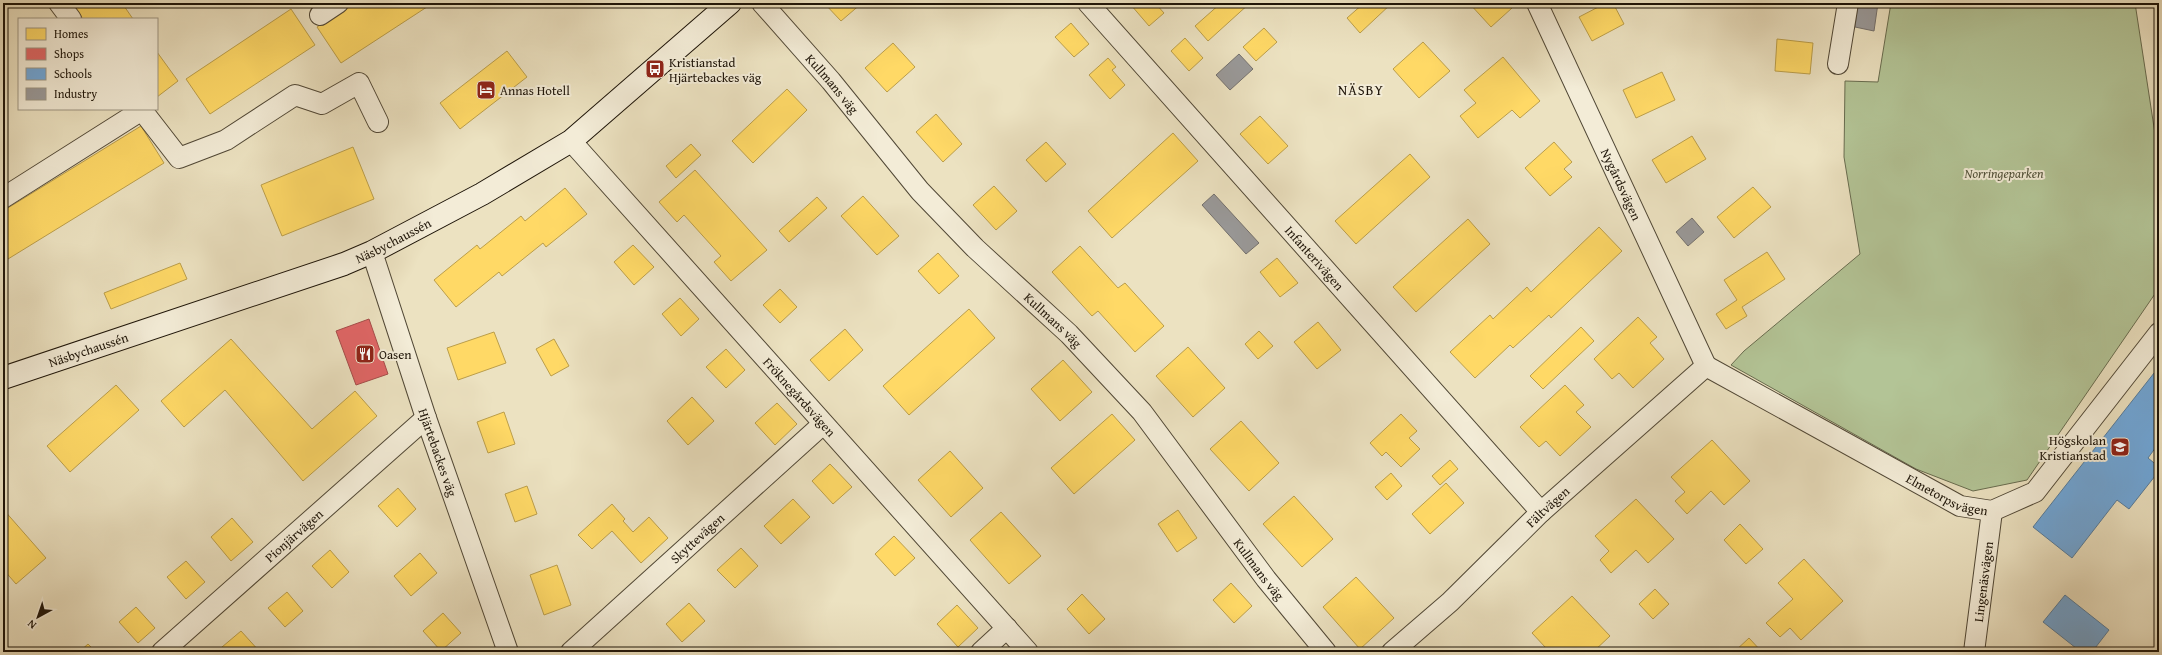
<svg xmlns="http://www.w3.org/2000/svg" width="2162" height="655" viewBox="0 0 2162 655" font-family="'Gentium Book Plus',serif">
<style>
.green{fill:#b3c496;stroke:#686c4f}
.homes{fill:#ffd966;stroke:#bb9e4a}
.shops{fill:#e06666;stroke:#a64d4a}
.schools{fill:#6fa8dc;stroke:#567c9c}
.industry{fill:#999;stroke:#74716e}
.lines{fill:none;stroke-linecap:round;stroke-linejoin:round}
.street-casing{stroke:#514836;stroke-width:22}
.secondary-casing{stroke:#1d1408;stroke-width:24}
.street{stroke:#f3ecd7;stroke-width:20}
.secondary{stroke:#f3ecd7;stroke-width:22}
.labels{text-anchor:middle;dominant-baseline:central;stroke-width:4;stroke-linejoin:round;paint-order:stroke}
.poi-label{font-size:13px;fill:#1d1408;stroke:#f3ecd7;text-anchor:start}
.street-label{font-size:13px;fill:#1d1408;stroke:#f3ecd7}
.park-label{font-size:13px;font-style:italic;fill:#52523a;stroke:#f3ecd7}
.neighbourhood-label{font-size:14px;letter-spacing:1px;fill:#1d1408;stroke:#f3ecd7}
</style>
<rect width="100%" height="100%" fill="#ece2c1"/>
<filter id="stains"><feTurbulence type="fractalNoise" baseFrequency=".005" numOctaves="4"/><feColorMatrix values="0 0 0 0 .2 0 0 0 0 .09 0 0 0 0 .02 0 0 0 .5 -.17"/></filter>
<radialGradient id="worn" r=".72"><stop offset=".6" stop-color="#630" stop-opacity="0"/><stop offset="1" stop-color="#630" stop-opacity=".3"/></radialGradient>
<polygon class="green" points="1891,3 2135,3 2159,160 2159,288 2027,480 1973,491 1916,469 1731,365 1744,351 1860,254 1844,157 1845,81 1878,82"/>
<g class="homes">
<polygon points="71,3 122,3 133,19 83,19"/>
<polygon points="354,3 433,3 341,63 317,27"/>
<polygon points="824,3 862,3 841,21"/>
<polygon points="1133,3 1155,3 1164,13 1149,26 1131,5"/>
<polygon points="1221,3 1250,3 1208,41 1195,26"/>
<polygon points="1333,3 1344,3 1338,8"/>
<polygon points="1364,3 1392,3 1360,33 1347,18"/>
<polygon points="1469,3 1508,3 1512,8 1491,27"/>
<polygon points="1606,3 1613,3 1624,24 1592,41 1579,17"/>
<polygon points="1791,3 1817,3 1817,7"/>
<polygon points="291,9 315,45 210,114 186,79"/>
<polygon points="1071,23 1089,44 1074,57 1055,37"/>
<polygon points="1264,28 1277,42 1256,61 1243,47"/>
<polygon points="1185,38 1203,58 1189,71 1171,51"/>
<polygon points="1777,39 1813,43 1810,74 1775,71"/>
<polygon points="1423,42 1450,71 1419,98 1393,69"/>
<polygon points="893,43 915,67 887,92 865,68"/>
<polygon points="507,51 527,77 460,129 440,103"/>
<polygon points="157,52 178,81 157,97"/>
<polygon points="1503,57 1540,101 1520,118 1512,110 1478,138 1460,116 1476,103 1464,90"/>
<polygon points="1108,58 1116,67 1112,70 1125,85 1110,99 1089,75"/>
<polygon points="1662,72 1675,100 1636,118 1623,90"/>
<polygon points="787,89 807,110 753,163 732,141"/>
<polygon points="936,114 962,144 943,162 916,132"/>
<polygon points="1260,116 1288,146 1268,164 1240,134"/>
<polygon points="141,126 164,163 8,259 3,251 3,211"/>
<polygon points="1173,133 1198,161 1112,238 1088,211"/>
<polygon points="1692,136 1706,159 1666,183 1652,160"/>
<polygon points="1046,142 1066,164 1046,182 1026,160"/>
<polygon points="1554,142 1572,162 1564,169 1572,177 1550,196 1525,168"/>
<polygon points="691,144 701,155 676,178 666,166"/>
<polygon points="353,147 374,199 282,236 261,185"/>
<polygon points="1410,154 1430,177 1356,244 1335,221"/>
<polygon points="695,170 767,250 731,281 714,262 721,256 684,215 677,222 659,202"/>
<polygon points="994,186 1017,211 996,230 973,205"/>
<polygon points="1753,187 1771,207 1734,238 1717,217"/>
<polygon points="565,188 587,214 546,247 543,243 502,276 499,272 456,307 434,280 477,245 480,249 521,216 525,221"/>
<polygon points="863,196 899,236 877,255 841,216"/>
<polygon points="817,197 827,208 789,242 779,231"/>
<polygon points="1468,219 1490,244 1416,312 1393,287"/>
<polygon points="1599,227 1622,251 1551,318 1549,315 1513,348 1510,345 1475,378 1450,352 1490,315 1493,319 1527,287 1531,292"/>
<polygon points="633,245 654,267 634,285 614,262"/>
<polygon points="1080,246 1118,288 1125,283 1164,326 1135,352 1098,311 1092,316 1052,272"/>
<polygon points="1767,252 1785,279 1742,307 1747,316 1726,329 1716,314 1737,300 1724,280"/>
<polygon points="938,253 959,276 939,294 918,271"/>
<polygon points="1277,258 1298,283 1280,297 1260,272"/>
<polygon points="180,263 187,279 111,309 104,293"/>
<polygon points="780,289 797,307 780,323 763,305"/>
<polygon points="680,298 699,319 681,336 662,314"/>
<polygon points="969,309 995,338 909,415 883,386"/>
<polygon points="1638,317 1657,337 1650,343 1664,359 1633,388 1619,373 1612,379 1594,359"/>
<polygon points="1318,322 1341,350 1317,369 1294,342"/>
<polygon points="1581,327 1594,341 1543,389 1530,376"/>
<polygon points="845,329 863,350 829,381 810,360"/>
<polygon points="1259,331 1273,346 1258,359 1245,344"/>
<polygon points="494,332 506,363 458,380 447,348"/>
<polygon points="231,339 312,429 355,391 377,416 303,481 225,390 184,427 161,401"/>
<polygon points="554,339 569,366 551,376 536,349"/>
<polygon points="1188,347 1225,388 1193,417 1156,376"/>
<polygon points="726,349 745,370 726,388 706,367"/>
<polygon points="1063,360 1092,392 1060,421 1031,389"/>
<polygon points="116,385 139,410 70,472 47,446"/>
<polygon points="1565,385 1584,405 1576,412 1591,427 1560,456 1546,441 1539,447 1520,427"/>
<polygon points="692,397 714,421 688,445 667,421"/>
<polygon points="777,403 797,424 775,445 755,423"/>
<polygon points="504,412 515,444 488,453 477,422"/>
<polygon points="1112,414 1135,440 1074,494 1051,468"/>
<polygon points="1401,414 1417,431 1409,438 1420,449 1401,467 1386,452 1382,456 1370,443"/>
<polygon points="1241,421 1279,463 1249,491 1210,449"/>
<polygon points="1712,440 1750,481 1724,505 1711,491 1687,514 1675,501 1685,492 1671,477"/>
<polygon points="950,451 983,488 951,517 918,480"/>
<polygon points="1450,460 1458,469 1440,485 1432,476"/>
<polygon points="830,464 852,487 833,504 812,481"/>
<polygon points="1391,473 1402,486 1387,500 1375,487"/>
<polygon points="1446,483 1464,503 1430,534 1412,514"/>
<polygon points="527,486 537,514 515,522 505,494"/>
<polygon points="398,488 416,509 397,527 378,506"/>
<polygon points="1294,496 1333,539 1302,567 1263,524"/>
<polygon points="793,499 810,517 781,544 764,526"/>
<polygon points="1636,499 1674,539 1648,563 1636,550 1611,573 1600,560 1609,551 1595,536"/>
<polygon points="612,504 625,519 623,521 633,532 649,517 668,538 641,563 612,531 592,549 578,535"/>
<polygon points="3,509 46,558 16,584 3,569"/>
<polygon points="1178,510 1197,538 1177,552 1158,524"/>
<polygon points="1001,512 1041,556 1009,584 970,540"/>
<polygon points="232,518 253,542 231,561 211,537"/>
<polygon points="1740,524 1763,549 1746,564 1724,540"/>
<polygon points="894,536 915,558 895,576 875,554"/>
<polygon points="741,548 758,566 735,588 717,570"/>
<polygon points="330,550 349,572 332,588 312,566"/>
<polygon points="420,553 437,573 411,596 394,576"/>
<polygon points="1804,559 1843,601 1801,640 1790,628 1780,637 1766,623 1793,599 1778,583"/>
<polygon points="186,561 205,582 186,599 167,577"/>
<polygon points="557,565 571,605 544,615 530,575"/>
<polygon points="1356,577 1394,618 1360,649 1323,607"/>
<polygon points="1231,583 1252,606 1234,623 1213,600"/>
<polygon points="1655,589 1669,604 1653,619 1639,604"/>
<polygon points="287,592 303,611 285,627 268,608"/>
<polygon points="1082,594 1105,619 1089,634 1067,609"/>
<polygon points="1572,596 1610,636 1593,652 1577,652 1572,647 1567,652 1542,652 1546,648 1532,633"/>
<polygon points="689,603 705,621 682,642 666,624"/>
<polygon points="957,605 978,628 958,647 937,624"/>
<polygon points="136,607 155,628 138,643 119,622"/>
<polygon points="443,613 461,633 441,651 423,631"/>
<polygon points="241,631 260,652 227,652 222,647"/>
<polygon points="1749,638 1762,652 1734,652"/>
<polygon points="88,644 96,652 79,652"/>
</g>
<polygon class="shops" points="369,319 388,374 356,385 336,331"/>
<g class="schools">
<polygon points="2158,368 2159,443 2148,458 2159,467 2159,471 2129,509 2117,500 2072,558 2033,527"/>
<polygon points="2065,595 2109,630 2092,652 2081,652 2043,622"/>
</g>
<g class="industry">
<polygon points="1858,3 1878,3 1874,31 1855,27"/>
<polygon points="1239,54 1253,69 1230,90 1216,75"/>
<polygon points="1214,194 1259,243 1246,254 1202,205"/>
<polygon points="1692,218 1704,232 1688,246 1676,232"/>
</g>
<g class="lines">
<g class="street-casing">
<g id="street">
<polyline points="59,3 71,19"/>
<path id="s1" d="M 762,3 L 831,81 L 920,191 L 975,248 L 1069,334 L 1142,412 L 1266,579 L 1326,652"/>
<path id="s2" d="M 1088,3 L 1541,512"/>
<path id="s3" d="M 1537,3 L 1706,366"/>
<polyline points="320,15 338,3"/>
<polyline points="1838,64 1848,3"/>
<polyline points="141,109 179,158 226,140 295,95 322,104 359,83 378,122"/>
<path id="s4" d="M 571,141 L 1028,652"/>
<polyline points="3,198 142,110"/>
<path id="s5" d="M 372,252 L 426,418 L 508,652"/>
<path id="s6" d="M 1706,366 L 1960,506 L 1992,511 L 2035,492 L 2159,333"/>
<path id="s7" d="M 162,652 L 426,418"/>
<path id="s8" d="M 571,652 L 823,424"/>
<polyline points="981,652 1007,628"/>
<path id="s9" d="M 1392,652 L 1450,602 L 1541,512 L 1706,366"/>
<path id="s10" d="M 1974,652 L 1992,511"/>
</g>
</g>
<g class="secondary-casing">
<g id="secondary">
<path id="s11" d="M 3,378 L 344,264 L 372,252 L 482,194 L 571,141 L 730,3"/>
</g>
</g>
<use href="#street" class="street"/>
<use href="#secondary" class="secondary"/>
</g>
<defs>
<g id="bus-square" transform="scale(1)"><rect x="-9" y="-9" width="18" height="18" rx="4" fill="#8f2418" stroke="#f3ecd7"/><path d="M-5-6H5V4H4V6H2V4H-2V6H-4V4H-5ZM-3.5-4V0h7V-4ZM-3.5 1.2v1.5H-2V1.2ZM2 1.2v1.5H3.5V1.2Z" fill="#fff"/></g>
<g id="hotel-square" transform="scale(1)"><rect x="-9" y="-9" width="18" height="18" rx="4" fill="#8f2418" stroke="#f3ecd7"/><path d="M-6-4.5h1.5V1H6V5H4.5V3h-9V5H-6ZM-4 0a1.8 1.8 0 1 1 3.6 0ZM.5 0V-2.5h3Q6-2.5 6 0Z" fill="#fff"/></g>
<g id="restaurant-square" transform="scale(1)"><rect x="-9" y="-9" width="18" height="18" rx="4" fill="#8f2418" stroke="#f3ecd7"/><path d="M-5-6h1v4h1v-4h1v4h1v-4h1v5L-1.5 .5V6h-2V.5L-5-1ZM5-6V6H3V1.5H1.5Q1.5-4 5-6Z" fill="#fff"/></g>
<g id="university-square" transform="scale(1)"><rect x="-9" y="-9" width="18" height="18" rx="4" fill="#8f2418" stroke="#f3ecd7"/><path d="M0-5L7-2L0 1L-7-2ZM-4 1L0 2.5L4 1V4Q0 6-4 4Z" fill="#fff"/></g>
</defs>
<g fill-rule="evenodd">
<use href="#bus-square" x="655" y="69"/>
<use href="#hotel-square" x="486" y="90"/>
<use href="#restaurant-square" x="365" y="354"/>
<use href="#university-square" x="2120" y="447"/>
</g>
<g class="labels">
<g class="poi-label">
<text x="669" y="62">Kristianstad<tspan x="669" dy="15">Hjärtebackes väg</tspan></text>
<text x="500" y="90">Annas Hotell</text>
<text x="379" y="354">Oasen</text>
<text x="2106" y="440" text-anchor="end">Högskolan<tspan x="2106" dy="15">Kristianstad</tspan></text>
</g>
<g class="street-label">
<text stroke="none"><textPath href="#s1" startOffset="107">Kullmans väg</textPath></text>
<text stroke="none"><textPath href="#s3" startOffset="200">Nygårdsvägen</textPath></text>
<text stroke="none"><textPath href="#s11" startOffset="414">Näsbychaussén</textPath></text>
<text stroke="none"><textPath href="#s2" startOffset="341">Infanterivägen</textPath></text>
<text stroke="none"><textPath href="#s1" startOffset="431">Kullmans väg</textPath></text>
<text stroke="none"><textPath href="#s11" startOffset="90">Näsbychaussén</textPath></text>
<text stroke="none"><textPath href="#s4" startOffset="343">Fröknegårdsvägen</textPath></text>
<text stroke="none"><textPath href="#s5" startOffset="211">Hjärtebackes väg</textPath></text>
<text stroke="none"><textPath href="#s6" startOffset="274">Elmetorpsvägen</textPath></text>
<text stroke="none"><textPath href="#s9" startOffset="213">Fältvägen</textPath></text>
<text stroke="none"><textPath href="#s7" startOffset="176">Pionjärvägen</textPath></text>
<text stroke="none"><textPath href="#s8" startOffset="170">Skyttevägen</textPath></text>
<text stroke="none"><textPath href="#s1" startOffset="755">Kullmans väg</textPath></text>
<text stroke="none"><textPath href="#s10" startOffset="71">Lingenäsvägen</textPath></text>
</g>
<g class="park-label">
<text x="2004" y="173">Norringeparken</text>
</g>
<g class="neighbourhood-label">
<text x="1361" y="90">NÄSBY</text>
</g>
</g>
<rect width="2162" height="655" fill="none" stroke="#ece2c1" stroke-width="16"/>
<rect x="4" y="4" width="2154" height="647" fill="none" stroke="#1d1408" stroke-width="2"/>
<rect x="8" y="8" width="2146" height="639" fill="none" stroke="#1d1408"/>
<rect x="18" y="18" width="140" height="92" fill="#f3ecd7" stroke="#9d9684"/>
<rect x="26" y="28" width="20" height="12" fill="#ffd966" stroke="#9d9684"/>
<text x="54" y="38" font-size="12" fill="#1d1408">Homes</text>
<rect x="26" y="48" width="20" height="12" fill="#e06666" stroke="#9d9684"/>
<text x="54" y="58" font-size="12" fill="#1d1408">Shops</text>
<rect x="26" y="68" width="20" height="12" fill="#6fa8dc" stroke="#9d9684"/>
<text x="54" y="78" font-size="12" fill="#1d1408">Schools</text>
<rect x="26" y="88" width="20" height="12" fill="#999999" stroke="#9d9684"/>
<text x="54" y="98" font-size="12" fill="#1d1408">Industry</text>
<g transform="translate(38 617) rotate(220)" stroke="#f3ecd7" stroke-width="3" paint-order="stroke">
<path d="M0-3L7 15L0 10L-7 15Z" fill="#1d1408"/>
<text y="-6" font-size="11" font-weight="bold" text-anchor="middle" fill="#1d1408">N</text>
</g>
<rect width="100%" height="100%" filter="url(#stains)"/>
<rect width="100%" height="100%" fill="url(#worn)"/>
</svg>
